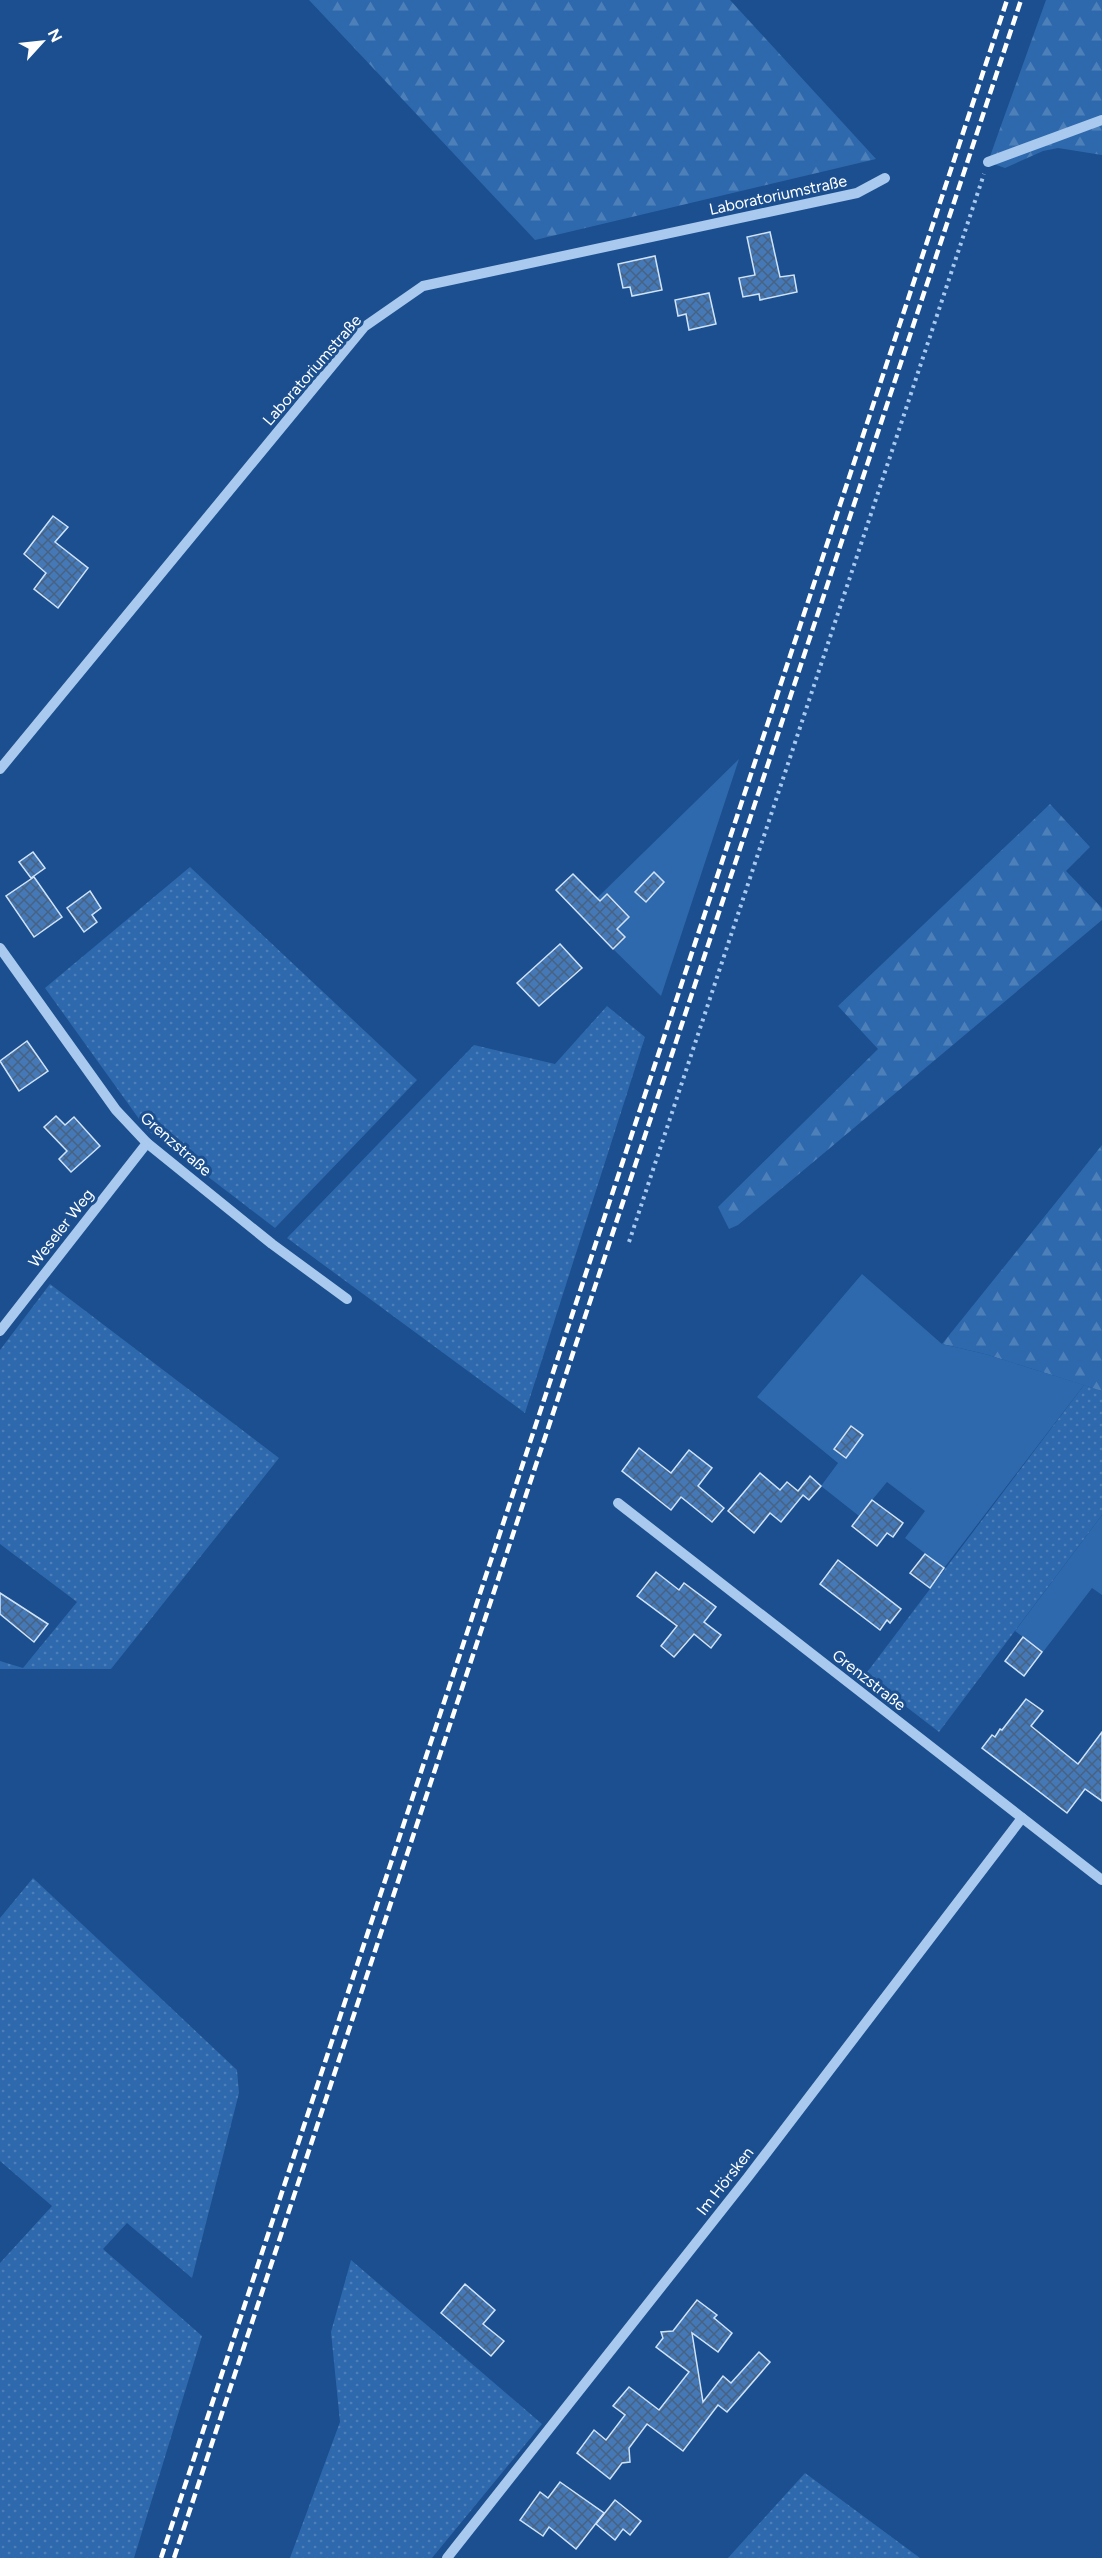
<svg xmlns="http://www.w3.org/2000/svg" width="1102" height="2558" viewBox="0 0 1102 2558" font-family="Figtree,sans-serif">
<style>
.grass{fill:url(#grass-dots)}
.forest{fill:url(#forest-firs)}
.green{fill:#2e69ad}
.building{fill:url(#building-cross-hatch);stroke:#cfe3fa;stroke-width:1.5}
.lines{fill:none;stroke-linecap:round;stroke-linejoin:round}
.path{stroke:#a9c9ee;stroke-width:4;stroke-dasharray:3 4.5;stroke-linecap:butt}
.minor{stroke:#a9c9ee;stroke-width:10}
.rail{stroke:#fff;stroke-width:4.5;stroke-dasharray:10 4.5;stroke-linecap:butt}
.labels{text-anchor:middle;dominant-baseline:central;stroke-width:6;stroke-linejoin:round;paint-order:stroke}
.street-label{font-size:16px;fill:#fff;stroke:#1b4f8f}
</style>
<defs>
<pattern id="grass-dots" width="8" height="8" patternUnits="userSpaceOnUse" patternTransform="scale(1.5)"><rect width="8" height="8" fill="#2e69ad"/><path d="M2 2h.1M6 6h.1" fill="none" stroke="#4d80b9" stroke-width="1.8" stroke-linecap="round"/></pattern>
<pattern id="forest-firs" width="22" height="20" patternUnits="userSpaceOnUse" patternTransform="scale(1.5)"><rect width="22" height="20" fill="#2e69ad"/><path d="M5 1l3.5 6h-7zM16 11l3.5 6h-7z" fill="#4d80b9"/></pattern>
<pattern id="building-cross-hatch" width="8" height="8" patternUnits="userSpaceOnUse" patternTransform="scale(1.5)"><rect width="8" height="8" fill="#4478b7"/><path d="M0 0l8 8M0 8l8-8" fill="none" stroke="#486282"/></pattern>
</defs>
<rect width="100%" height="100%" fill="#1b4f8f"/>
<g class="grass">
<polygon points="190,867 417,1080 275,1228 147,1130 45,988"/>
<polygon points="607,1006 645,1037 525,1413 287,1238 474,1045 555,1064"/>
<polygon points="50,1284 279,1458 111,1669 0,1669 0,1661 23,1668 77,1602 0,1544 0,1350"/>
<polygon points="1084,1385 1102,1391 1102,1515 939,1732 865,1675"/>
<polygon points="33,1878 237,2070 239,2093 192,2278 127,2223 103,2249 202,2336 134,2558 0,2558 0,2263 52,2206 0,2161 0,1918"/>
<polygon points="351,2260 542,2424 432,2558 290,2558 340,2422 331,2332"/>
<polygon points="805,2473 920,2558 728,2558"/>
</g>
<g class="forest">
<polygon points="309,0 730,0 876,159 535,240"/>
<polygon points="1046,0 1102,0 1102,155 1058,148 1043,151 1005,168 988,162"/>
<polygon points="1050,804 1090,847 1066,871 1102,908 1102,920 738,1225 729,1229 718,1207 878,1049 838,1006"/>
<polygon points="1102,1145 1102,1391 985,1354 942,1344"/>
</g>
<g class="green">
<polygon points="739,759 661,996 613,949 625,937 617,929 629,916 607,894 600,901 597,898"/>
<polygon points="862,1274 942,1344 985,1354 1084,1385 944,1568 905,1538 925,1511 887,1482 859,1516 821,1486 838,1463 757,1397"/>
<polygon points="1102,1515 1102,1595 1092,1588 1043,1652 1015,1631"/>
</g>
<g class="building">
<polygon points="770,232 780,277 794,275 797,292 760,300 759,294 743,297 739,278 755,275 747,237"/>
<polygon points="655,256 662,290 632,296 630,287 623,288 618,264"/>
<polygon points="709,293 716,324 689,330 686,314 678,316 675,300"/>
<polygon points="53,516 68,527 55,542 88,568 58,608 34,589 46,573 24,554"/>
<polygon points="33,852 45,868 31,878 19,862"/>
<polygon points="654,872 664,882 646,902 635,892"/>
<polygon points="573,874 600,901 607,894 629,917 617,929 625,937 613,949 556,890"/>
<polygon points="34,877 62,917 34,937 6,896"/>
<polygon points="90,891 101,908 92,915 97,922 84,932 67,908"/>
<polygon points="560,944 582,968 539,1006 517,983"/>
<polygon points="27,1041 48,1071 19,1091 0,1061"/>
<polygon points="56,1116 65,1125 74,1117 100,1146 71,1172 59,1159 67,1151 44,1127"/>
<polygon points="851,1426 863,1435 846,1458 834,1449"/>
<polygon points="639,1448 671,1473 689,1450 712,1468 698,1486 724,1508 712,1522 681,1497 671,1510 622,1471"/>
<polygon points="760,1473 780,1490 787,1482 798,1491 810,1476 821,1486 809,1500 803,1495 781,1522 770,1513 754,1533 728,1511"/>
<polygon points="872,1500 903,1523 893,1537 887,1533 877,1546 852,1526"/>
<polygon points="925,1554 944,1568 930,1588 910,1573"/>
<polygon points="838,1560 901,1609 890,1623 887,1620 880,1630 820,1584"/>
<polygon points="656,1572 679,1590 684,1583 716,1607 704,1622 721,1635 711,1648 694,1634 674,1657 661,1646 677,1626 637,1596"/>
<polygon points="0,1593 48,1624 34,1642 0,1614"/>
<polygon points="1023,1637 1042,1652 1024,1676 1005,1661"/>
<polygon points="1026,1699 1043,1711 1031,1726 1078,1764 1102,1732 1102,1801 1085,1789 1067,1813 982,1748 992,1735 995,1737 1000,1729 1002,1730"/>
<polygon points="465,2284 495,2310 483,2324 504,2341 491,2356 441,2313"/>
<polygon points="697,2300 717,2315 714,2318 732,2333 718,2352 692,2333 703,2402 723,2376 731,2383 759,2352 770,2362 727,2412 718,2405 683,2451 647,2424 629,2448 630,2462 622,2463 610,2479 577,2453 594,2430 606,2440 625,2415 613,2406 629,2387 659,2410 689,2372 656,2347 663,2338 661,2332 673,2331"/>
<polygon points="560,2482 604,2513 576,2549 549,2527 543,2536 520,2520 540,2492 548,2498"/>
<polygon points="615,2500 641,2521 630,2535 623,2529 615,2540 596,2524"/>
</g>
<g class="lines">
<polyline class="path" points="629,1242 984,174"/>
<g class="minor">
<polyline points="988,162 1102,120"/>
<polyline points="0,769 364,327 423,286 857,193 885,178"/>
<polyline points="0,948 116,1110 147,1143 272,1244 347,1299"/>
<polyline points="0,1331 147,1143"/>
<polyline points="618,1503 1102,1880"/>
<polyline points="447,2558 748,2177 1022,1818"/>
</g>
<g class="rail">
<polyline points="161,2558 1007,0"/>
<polyline points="174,2558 1021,0"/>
</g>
</g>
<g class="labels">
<g class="street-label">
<text transform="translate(778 195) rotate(-12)">Laboratoriumstraße</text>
<text transform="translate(312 370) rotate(-49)">Laboratoriumstraße</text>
<text transform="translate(176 1144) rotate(41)">Grenzstraße</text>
<text transform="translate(61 1228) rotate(-52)">Weseler Weg</text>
<text transform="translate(869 1680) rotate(38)">Grenzstraße</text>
<text transform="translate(725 2181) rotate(-52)">Im Hörsken</text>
</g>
</g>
<g transform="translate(42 42) rotate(63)" stroke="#1b4f8f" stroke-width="4.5" paint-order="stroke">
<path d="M0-4.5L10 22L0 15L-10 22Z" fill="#ffffff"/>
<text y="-9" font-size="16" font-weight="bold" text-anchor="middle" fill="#ffffff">N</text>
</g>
</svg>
